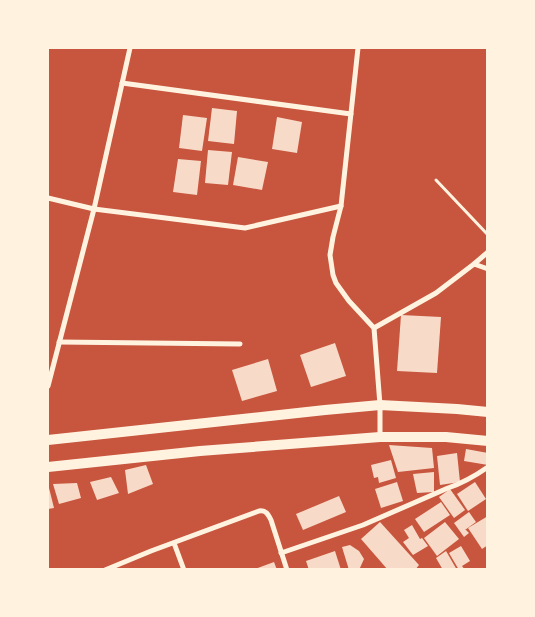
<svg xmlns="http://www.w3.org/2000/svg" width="535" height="617" viewBox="0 0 535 617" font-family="'Zilla Slab',serif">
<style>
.building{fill:#f7dbc8}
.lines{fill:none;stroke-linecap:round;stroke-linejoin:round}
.service{stroke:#fff3e0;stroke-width:3}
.minor{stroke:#fff3e0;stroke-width:5}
.primary{stroke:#fff3e0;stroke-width:10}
</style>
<rect width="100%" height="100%" fill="#c8553d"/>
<g class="building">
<polygon points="212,108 237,111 234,144 208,141"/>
<polygon points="183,115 207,118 202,151 179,148"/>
<polygon points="277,117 302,122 297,153 272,149"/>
<polygon points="208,150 232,152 228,185 205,183"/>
<polygon points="238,157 268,162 262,190 233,185"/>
<polygon points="178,159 201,161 197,195 173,192"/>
<polygon points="401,315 441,317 437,373 397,371"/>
<polygon points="335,343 346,376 311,387 300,355"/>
<polygon points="268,359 277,391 242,401 232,370"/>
<polygon points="389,445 432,448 434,468 398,472"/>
<polygon points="466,449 488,453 488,465 464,461"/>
<polygon points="457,453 460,482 440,485 437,456"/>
<polygon points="391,460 396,478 379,483 378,477 374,478 371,465"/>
<polygon points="146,465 153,484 128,494 125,470"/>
<polygon points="434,472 434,492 417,493 413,474"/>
<polygon points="111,477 119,493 97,500 90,482"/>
<polygon points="397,482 403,501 381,508 375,489"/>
<polygon points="475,482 486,499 468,511 457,494"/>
<polygon points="77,483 81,498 59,504 53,484"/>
<polygon points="49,488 54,508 48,509 48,489"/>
<polygon points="450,489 465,510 454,518 439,497"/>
<polygon points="339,496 346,512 303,530 296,514"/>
<polygon points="441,502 450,515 424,532 415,519"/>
<polygon points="469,512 476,522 465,530 466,530 469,533 464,537 454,523"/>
<polygon points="488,516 488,545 482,549 468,528"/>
<polygon points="380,522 419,565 415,570 388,570 361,539"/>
<polygon points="445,522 459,539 437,556 424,538"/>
<polygon points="412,525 420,539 422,538 428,546 413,555 403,542 409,538 404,530"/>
<polygon points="350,545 359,551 364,559 359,570 349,570 342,547"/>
<polygon points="461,546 470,561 462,566 465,570 459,570 449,553"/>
<polygon points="335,551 341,570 309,570 306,561"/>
<polygon points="446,551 457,570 443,570 436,558"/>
<polygon points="274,562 277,570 255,570 255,569"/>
</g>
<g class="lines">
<polyline class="service" points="436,180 488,235"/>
<g class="minor">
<polyline points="358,48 341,206 333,237 330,255 333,275 336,283 349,301 374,328 380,405 380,437"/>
<polyline points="122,83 351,114"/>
<polyline points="48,198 94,209 245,228 341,206"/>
<polyline points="474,264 488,269"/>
<polyline points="374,328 436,293 474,264 488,252"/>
<polyline points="59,342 240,344"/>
<polyline points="48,386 94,209 130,48"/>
<polyline points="174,543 184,570"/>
<path d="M 281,553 L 363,525 L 448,488 C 463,483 475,476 488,467"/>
<path d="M 105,570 L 151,551 L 259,511 C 266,510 268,514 271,520 L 287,570"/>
</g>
<g class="primary">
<polyline points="48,440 325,410 380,405 457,409 488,412"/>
<polyline points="48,467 200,451 380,437 446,437 488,441"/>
</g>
</g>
<rect width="535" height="617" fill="none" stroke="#fff3e0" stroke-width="98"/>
</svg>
